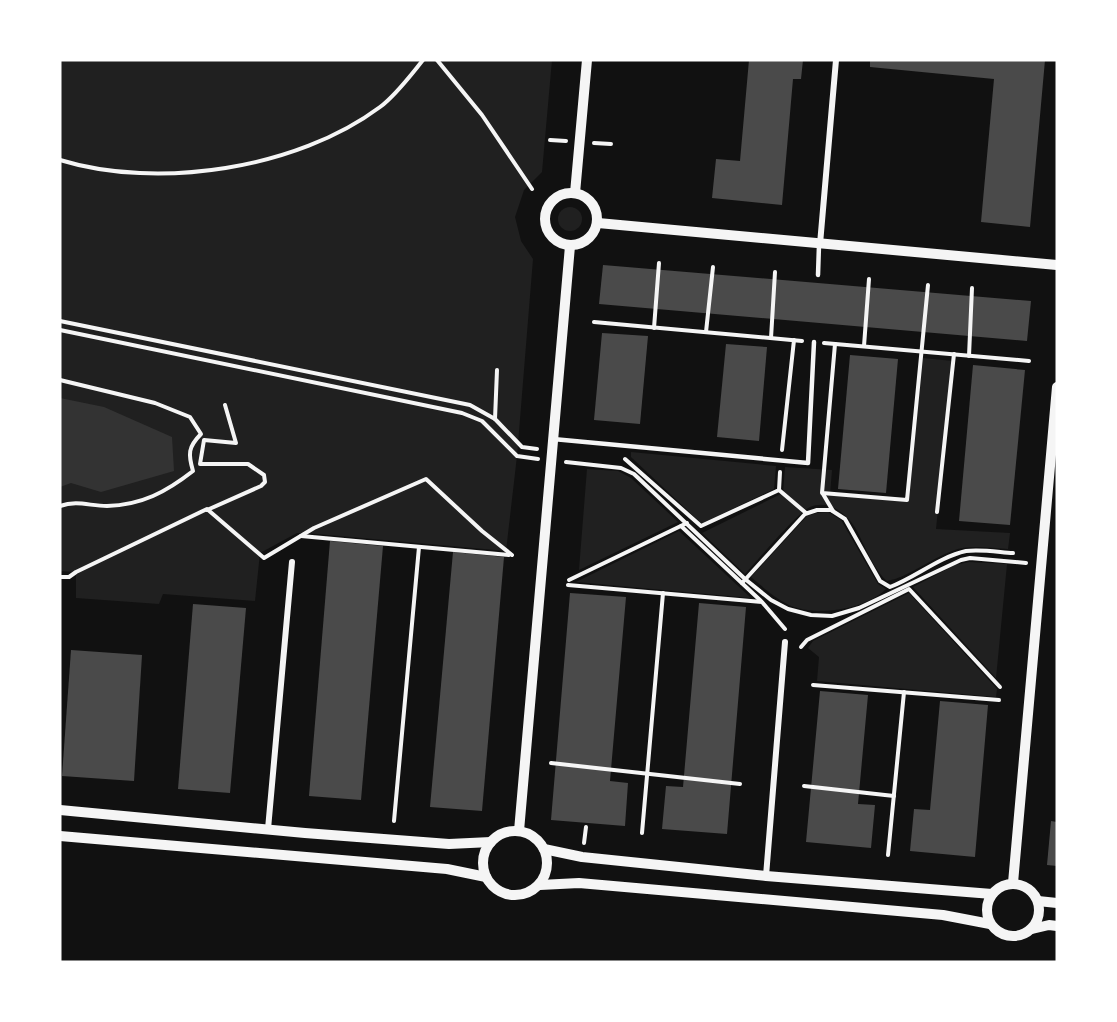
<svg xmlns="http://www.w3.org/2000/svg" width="1117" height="1022" viewBox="0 0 1117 1022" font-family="Spectral,serif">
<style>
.green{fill:#202020}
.water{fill:#333}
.building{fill:#4a4a4a}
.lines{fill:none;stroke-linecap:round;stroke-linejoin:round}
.path{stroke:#f5f5f5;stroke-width:4}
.service{stroke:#f5f5f5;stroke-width:4.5}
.minor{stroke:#f5f5f5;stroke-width:6}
.tertiary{stroke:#f5f5f5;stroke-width:10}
</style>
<rect width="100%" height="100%" fill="#111"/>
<g class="green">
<polygon points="60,60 552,60 542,172 524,190 515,217 521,241 533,259 517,456 506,551 306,533 297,533 260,553 255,601 163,594 159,604 76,598 76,572 60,571"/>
<circle cx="570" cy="219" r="12"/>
<path d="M 923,358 L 953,361 L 936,529 L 1010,533 L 1008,549 C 990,548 969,544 952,551 C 930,559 909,577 887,581 C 874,570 864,544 856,529 C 847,514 829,499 810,507 C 797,513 757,561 745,574 L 702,533 L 783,493 L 785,467 L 832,470 L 830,495 L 909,500 Z"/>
<polygon points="631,452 776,466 774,489 703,523 700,522 631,457"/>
<polygon points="587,469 618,471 631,478 678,522 579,570"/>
<path d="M 828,512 L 841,520 L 878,584 L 886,589 C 865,610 815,617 789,605 C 774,598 763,587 751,577 L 807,516 L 817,513 Z"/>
<polygon points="679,531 751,598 576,582"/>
<polygon points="969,562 1007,564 996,678 913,587 955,565"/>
<polygon points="909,593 997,689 996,697 817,681 819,657 808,648 813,641"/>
</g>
<polygon class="water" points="60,398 104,407 172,437 174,471 101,492 71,483 60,487"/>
<g class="building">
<polygon points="749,60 803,60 801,79 793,79 782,205 712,198 716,159 740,161"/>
<polygon points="870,60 1045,60 1030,227 981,222 994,79 870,67"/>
<polygon points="603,265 1031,301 1027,341 599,304"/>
<polygon points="602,333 648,336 640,424 594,420"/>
<polygon points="726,344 767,347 759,441 717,437"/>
<polygon points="850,355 898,359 886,493 838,489"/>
<polygon points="973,365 1025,370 1010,525 959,521"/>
<polygon points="330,541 383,546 361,800 309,796"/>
<polygon points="453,552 504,557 482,811 430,807"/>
<polygon points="570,593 626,597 610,781 628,783 625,826 551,820"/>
<polygon points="699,603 746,607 727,834 662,829 666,786 683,787"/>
<polygon points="193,604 246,608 230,793 178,789"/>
<polygon points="71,650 142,655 134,781 62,776"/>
<polygon points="820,691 868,695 858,804 875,805 871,848 806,842"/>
<polygon points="940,701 988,705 975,857 910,851 914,809 930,810"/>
<polygon points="1051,821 1057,822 1057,866 1047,865"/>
</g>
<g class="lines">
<g class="path">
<polyline points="437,60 482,115 532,189"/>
<polyline points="550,140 566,141"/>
<polyline points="594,143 611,144"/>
<path d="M 60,160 C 158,190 297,169 380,107 C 396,95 410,76 423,60"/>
<polyline points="60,321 470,405 495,419 522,447 537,449"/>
<polyline points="594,322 802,341"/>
<polyline points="654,328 659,263"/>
<polyline points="60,330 462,413 482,421 517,456 538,459"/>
<polyline points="706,332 713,267"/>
<polyline points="771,338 775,272"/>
<polyline points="824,343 1029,361"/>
<polyline points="835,344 822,493 907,500 928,285"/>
<polyline points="864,346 869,279"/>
<polyline points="969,356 972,288"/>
<path d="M 60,380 L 155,403 L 190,417 L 201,434 C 188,447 188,454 193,471 C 166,492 142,505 107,506 C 90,506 77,500 60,506"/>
<polyline points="495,419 497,370"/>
<polyline points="782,450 794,340"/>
<polyline points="625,459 701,526 779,490 780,472"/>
<polyline points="566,462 621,468 634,474 745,579 771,600 788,609 811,615 832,616 859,608 961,560 970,558 1026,563"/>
<polyline points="779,490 806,513"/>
<polyline points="823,494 833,511"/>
<polyline points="207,510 261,486 265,482 264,475 248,464 200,464 204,440 236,443 225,405"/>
<polyline points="937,512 954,354"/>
<polyline points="681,526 761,601"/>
<polyline points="301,536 509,555"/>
<polyline points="60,577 69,577 76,572 207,509 264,558 314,528 426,479 482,531 512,555"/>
<polyline points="569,580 687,523"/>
<path d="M 742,583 L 805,514 L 817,510 L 831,510 L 845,519 L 880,581 L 890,587 C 916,577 939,557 966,551 C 980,549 998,552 1013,553"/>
<polyline points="568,585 762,602 785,629"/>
<polyline points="801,647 807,640 909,589 1000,687"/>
<polyline points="813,685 999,700"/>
<polyline points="551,763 740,784"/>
<polyline points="804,786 894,796"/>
<polyline points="394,821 419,547"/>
<polyline points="642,833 663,593"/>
<polyline points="584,843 586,827"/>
<polyline points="888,855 904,692"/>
</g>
<g class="service">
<polyline points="818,275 819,245"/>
<polyline points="553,439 808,463 814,342"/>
</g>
<g class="minor">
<polyline points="820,244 836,60"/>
<polyline points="268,829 292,562"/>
<polyline points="766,876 785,642"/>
</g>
<g class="tertiary">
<circle cx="571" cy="219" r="26"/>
<polyline points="575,193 587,60"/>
<polyline points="598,223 1057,265"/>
<polyline points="60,810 305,833 449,844 491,842"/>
<polyline points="519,831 570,246"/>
<circle cx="515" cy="863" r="32"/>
<polyline points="60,836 447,869 486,877"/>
<polyline points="544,849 582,857 766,876 992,894"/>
<polyline points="1013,883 1057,387"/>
<circle cx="1013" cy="910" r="26"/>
<polyline points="540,885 579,883 943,915 990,924"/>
<polyline points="1038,901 1057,903"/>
<polyline points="1032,929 1049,925 1057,926"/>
</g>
</g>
<rect width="1117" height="1022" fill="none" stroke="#ffffff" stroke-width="123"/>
</svg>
